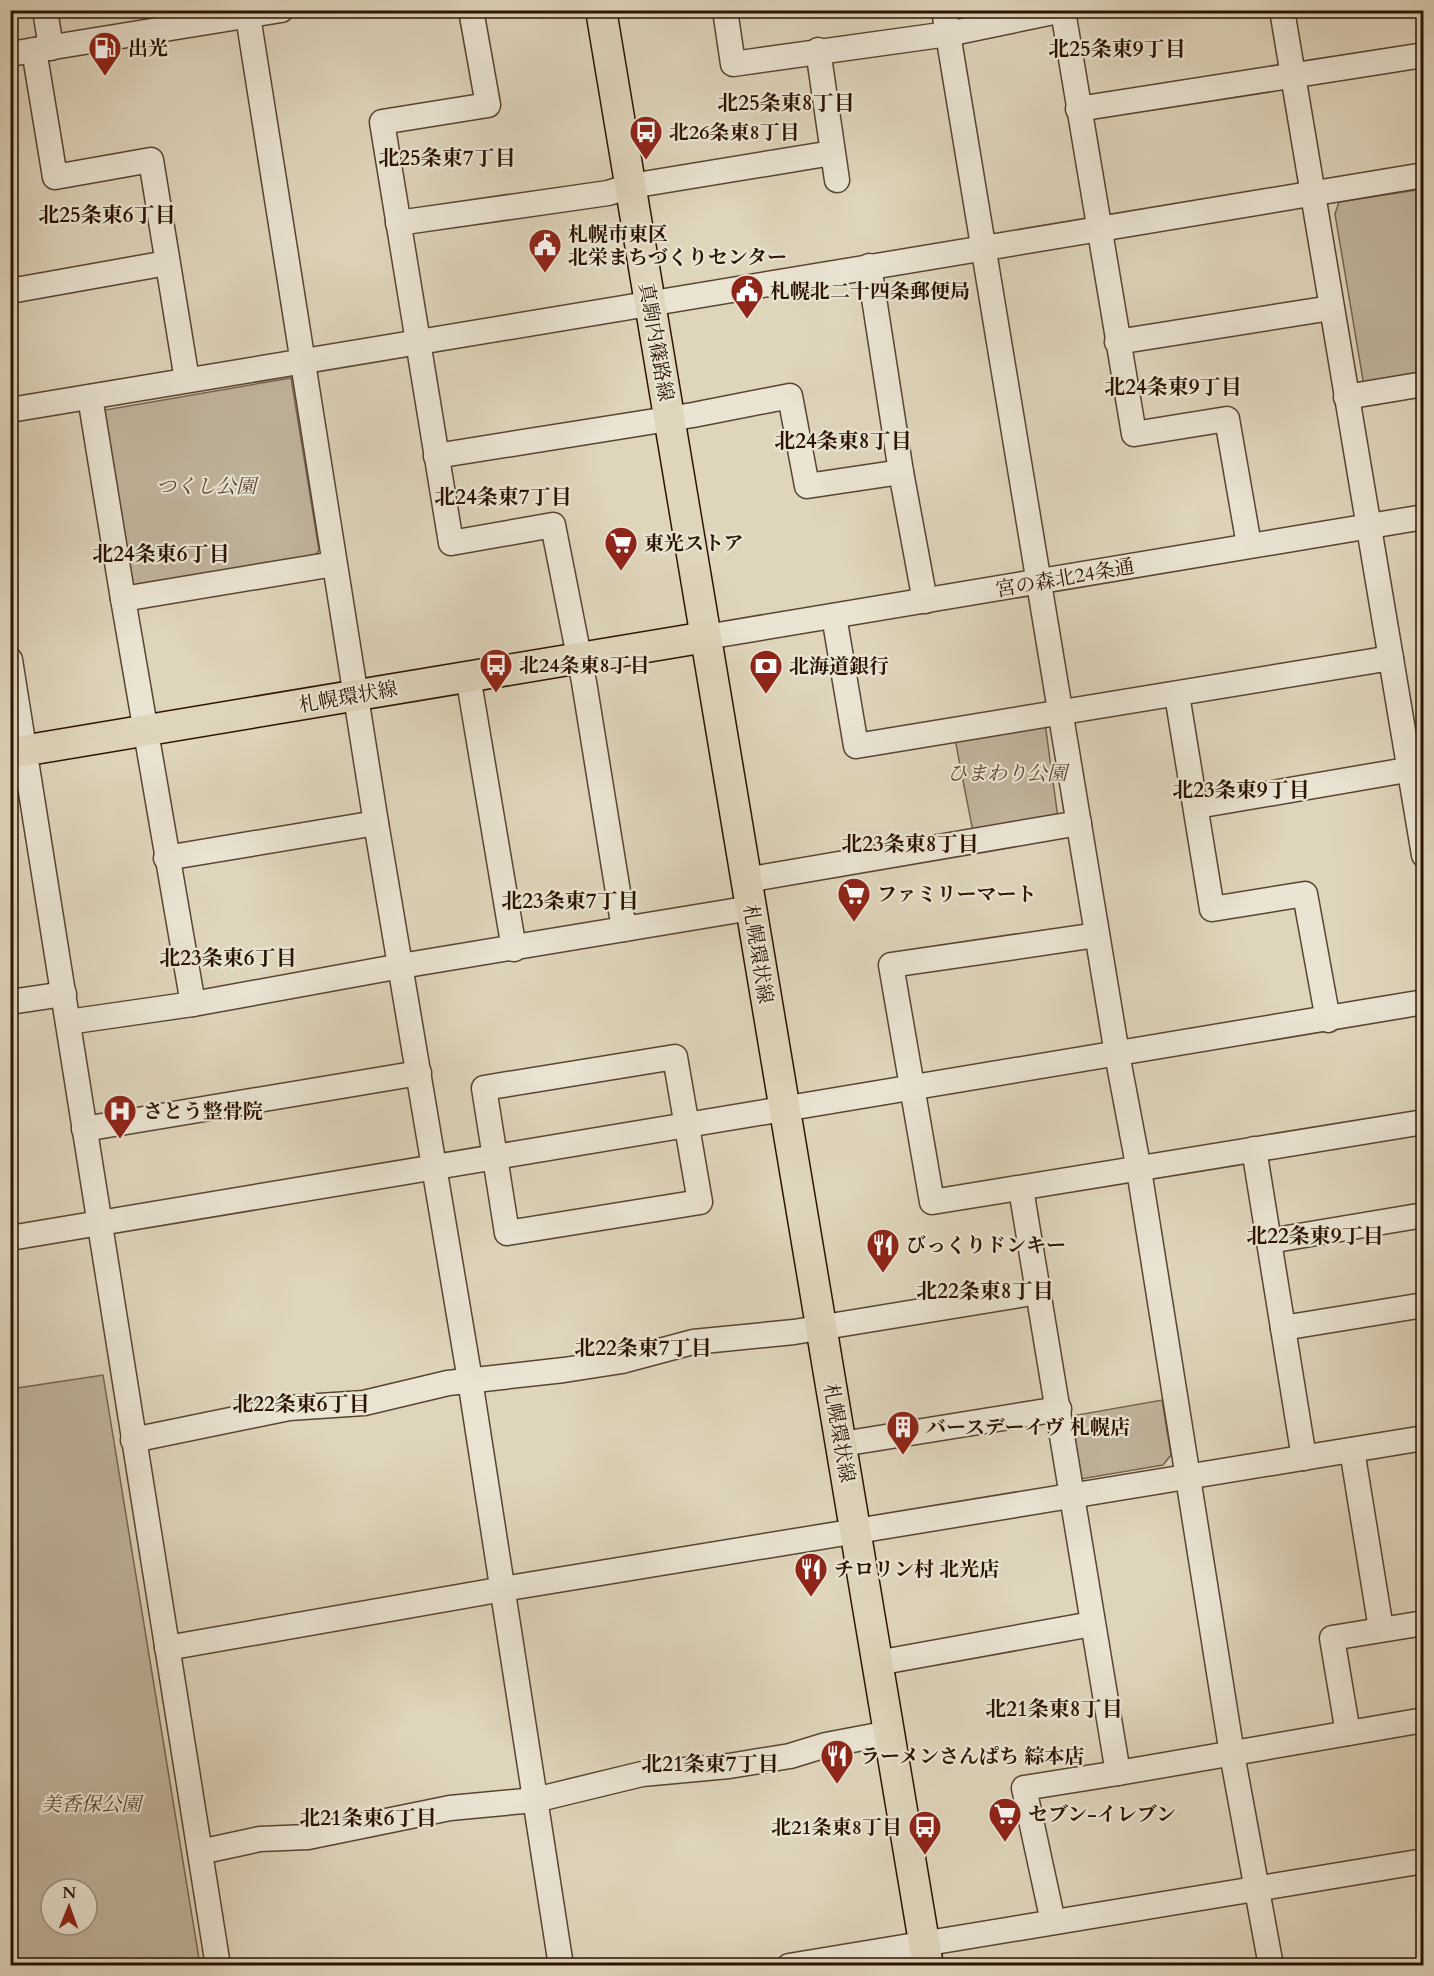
<svg xmlns="http://www.w3.org/2000/svg" width="1434" height="1976" viewBox="0 0 1434 1976" font-family="Cardo,'Noto Serif JP',serif">
<style>
.green{fill:#c0b49c;stroke:#766450;stroke-width:1.5;fill-rule:evenodd}
.lines{fill:none;stroke-linecap:round;stroke-linejoin:round}
.minor-casing{stroke:#584431;stroke-width:27}
.major-casing{stroke:#2b1403;stroke-width:33}
.minor{stroke:#eae4d3;stroke-width:24}
.major{stroke:#dfd5bb;stroke-width:30}
.labels{text-anchor:middle;dominant-baseline:central;stroke-width:4.5;stroke-linejoin:round;paint-order:stroke}
.poi-label{font-size:20px;font-weight:bold;fill:#2b1403;stroke:#eae4d3;text-anchor:start}
.street-label{font-size:20px;fill:#2b1403;stroke:#eae4d3}
.park-label{font-size:20px;font-style:italic;fill:#584431;stroke:#eae4d3}
.neighbourhood-label{font-size:21px;font-weight:bold;fill:#2b1403;stroke:#eae4d3}
</style>
<rect width="100%" height="100%" fill="#dfd5bb"/>
<filter id="stains"><feTurbulence type="fractalNoise" baseFrequency=".00333" numOctaves="4"/><feColorMatrix values="0 0 0 0 .2 0 0 0 0 .09 0 0 0 0 .02 0 0 0 .5 -.17"/></filter>
<radialGradient id="worn" r=".72"><stop offset=".6" stop-color="#630" stop-opacity="0"/><stop offset="1" stop-color="#630" stop-opacity=".3"/></radialGradient>
<g class="green">
<polygon points="1423,189 1423,376 1364,386 1335,214 1339,202"/>
<polygon points="291,378 319,550 310,563 128,593 99,411"/>
<polygon points="1045,723 1058,818 973,832 954,734"/>
<path d="M 103,1375 L 200,1965 L 11,1965 L 11,1389 ZM 51,1889 L 87,1889 L 87,1925 L 51,1925 Z"/>
<polygon points="1162,1400 1171,1455 1163,1465 1075,1480 1066,1417"/>
</g>
<g class="lines">
<g class="minor-casing">
<g id="minor">
<polyline points="45,10 51,48"/>
<polyline points="247,10 376,823 470,1380 561,1966"/>
<polyline points="471,10 488,105 382,122 451,543 553,525 584,682 624,929"/>
<polyline points="725,10 733,64 948,34 1063,10"/>
<polyline points="944,10 1117,1054 1139,1170 1232,1754 1271,1966"/>
<polyline points="1282,10 1424,855"/>
<polyline points="1063,11 1134,434 1227,419 1249,545"/>
<polyline points="34,50 55,177 151,160 187,380"/>
<polyline points="818,50 837,180"/>
<polyline points="10,54 281,10"/>
<polyline points="1078,109 1424,55"/>
<polyline points="398,223 608,193 631,186 832,153"/>
<polyline points="869,266 901,472 925,601"/>
<polyline points="10,291 167,263"/>
<polyline points="1117,342 1331,308"/>
<polyline points="90,397 123,599 334,564"/>
<polyline points="1346,397 1424,384"/>
<polyline points="10,410 1424,175"/>
<polyline points="436,456 693,415 790,396 807,486 901,472"/>
<polyline points="123,599 193,1004"/>
<polyline points="834,616 856,746 1391,658"/>
<polyline points="706,637 1424,517"/>
<polyline points="10,660 218,1966"/>
<polyline points="468,676 514,949"/>
<polyline points="1177,695 1212,909 1305,894 1328,1020"/>
<polyline points="1197,806 1424,767"/>
<polyline points="166,858 376,823"/>
<polyline points="746,880 1079,823"/>
<polyline points="1097,935 891,965 932,1202 1424,1122"/>
<polyline points="10,1002 64,994"/>
<polyline points="68,1022 193,1004 401,966 751,908"/>
<polygon points="675,1057 700,1202 507,1233 484,1088"/>
<polyline points="84,1129 419,1073"/>
<polyline points="1254,1149 1304,1458"/>
<polyline points="1021,1189 1118,1773 1424,1720"/>
<polyline points="10,1238 1424,1002"/>
<polyline points="1269,1241 1424,1215"/>
<polyline points="1283,1328 1424,1305"/>
<polyline points="133,1440 289,1408 364,1403 448,1383 564,1370 622,1361 693,1342 794,1332 1038,1292"/>
<polyline points="842,1444 1059,1409"/>
<polyline points="1352,1450 1381,1629"/>
<polyline points="167,1648 515,1587 1424,1438"/>
<polyline points="877,1663 1092,1624"/>
<polyline points="1348,1733 1332,1638 1424,1623"/>
<polyline points="200,1852 260,1839 308,1837 450,1808 535,1800 642,1774 729,1766 790,1756 826,1745 889,1733"/>
<polyline points="1053,1922 1024,1788 1118,1773"/>
<polyline points="789,1966 1424,1861"/>
</g>
</g>
<g class="major-casing">
<g id="major">
<polyline points="601,10 928,1966"/>
<polyline points="10,753 706,637"/>
</g>
</g>
<use href="#minor" class="minor"/>
<use href="#major" class="major"/>
</g>
<defs>
<g id="fuel-pin" transform="scale(1.725)"><path d="M0 17L-7.5 6A9.5 9.5 0 1 1 7.5 6Z" fill="#8f2418" stroke="#eae4d3"/><path d="M-5.5-6h7V0h2V4h1.3V-2.5L3-4.5l.8-.8L6-3V5H2.5V1h-1V6h-7ZM-4.2-4.7v3.2H.2V-4.7Z" fill="#fff"/></g>
<g id="bus-pin" transform="scale(1.725)"><path d="M0 17L-7.5 6A9.5 9.5 0 1 1 7.5 6Z" fill="#8f2418" stroke="#eae4d3"/><path d="M-5-6H5V4H4V6H2V4H-2V6H-4V4H-5ZM-3.5-4V0h7V-4ZM-3.5 1.2v1.5H-2V1.2ZM2 1.2v1.5H3.5V1.2Z" fill="#fff"/></g>
<g id="civic-pin" transform="scale(1.725)"><path d="M0 17L-7.5 6A9.5 9.5 0 1 1 7.5 6Z" fill="#8f2418" stroke="#eae4d3"/><path d="M-.6-6.5H3V-4.5H.6V-3L4-1V1h2V6H-6V1h2V-1L-.6-3ZM-1.2 2.5V6h2.4V2.5Z" fill="#fff"/></g>
<g id="supermarket-pin" transform="scale(1.725)"><path d="M0 17L-7.5 6A9.5 9.5 0 1 1 7.5 6Z" fill="#8f2418" stroke="#eae4d3"/><path d="M-6-5.5h2.5l.6 2H6L4.5 2H-2.5L-4.4-4H-6ZM-1.5 3.2a1.3 1.3 0 1 0 .1 0ZM3 3.2a1.3 1.3 0 1 0 .1 0Z" fill="#fff"/></g>
<g id="bank-pin" transform="scale(1.725)"><path d="M0 17L-7.5 6A9.5 9.5 0 1 1 7.5 6Z" fill="#8f2418" stroke="#eae4d3"/><path d="M-6-4H6V4H-6ZM0-2.3a2.3 2.3 0 1 0 0 4.6a2.3 2.3 0 1 0 0-4.6Z" fill="#fff"/></g>
<g id="hospital-pin" transform="scale(1.725)"><path d="M0 17L-7.5 6A9.5 9.5 0 1 1 7.5 6Z" fill="#8f2418" stroke="#eae4d3"/><path d="M-5-5h3v3.5h4V-5h3V5h-3V1.5h-4V5h-3Z" fill="#fff"/></g>
<g id="restaurant-pin" transform="scale(1.725)"><path d="M0 17L-7.5 6A9.5 9.5 0 1 1 7.5 6Z" fill="#8f2418" stroke="#eae4d3"/><path d="M-5-6h1v4h1v-4h1v4h1v-4h1v5L-1.5 .5V6h-2V.5L-5-1ZM5-6V6H3V1.5H1.5Q1.5-4 5-6Z" fill="#fff"/></g>
<g id="building-pin" transform="scale(1.725)"><path d="M0 17L-7.5 6A9.5 9.5 0 1 1 7.5 6Z" fill="#8f2418" stroke="#eae4d3"/><path d="M-4-6H4V6H1V3H-1V6H-4ZM-2.5-4.3h1.7v1.8h-1.7ZM.8-4.3h1.7v1.8H.8ZM-2.5-1h1.7V.8h-1.7ZM.8-1h1.7V.8H.8Z" fill="#fff"/></g>
</defs>
<g fill-rule="evenodd">
<use href="#fuel-pin" x="105" y="48"/>
<use href="#bus-pin" x="646" y="132"/>
<use href="#civic-pin" x="545" y="245"/>
<use href="#civic-pin" x="747" y="291"/>
<use href="#supermarket-pin" x="621" y="543"/>
<use href="#bus-pin" x="496" y="665"/>
<use href="#bank-pin" x="766" y="666"/>
<use href="#supermarket-pin" x="854" y="894"/>
<use href="#hospital-pin" x="120" y="1111"/>
<use href="#restaurant-pin" x="883" y="1245"/>
<use href="#building-pin" x="903" y="1427"/>
<use href="#restaurant-pin" x="811" y="1569"/>
<use href="#restaurant-pin" x="837" y="1756"/>
<use href="#supermarket-pin" x="1005" y="1814"/>
<use href="#bus-pin" x="925" y="1827"/>
</g>
<g class="labels">
<g class="poi-label">
<text x="128" y="48">出光</text>
<text x="669" y="132">北26条東8丁目</text>
<text x="568" y="234">札幌市東区<tspan x="568" dy="23">北栄まちづくりセンター</tspan></text>
<text x="770" y="291">札幌北二十四条郵便局</text>
<text x="644" y="543">東光ストア</text>
<text x="519" y="665">北24条東8丁目</text>
<text x="789" y="666">北海道銀行</text>
<text x="877" y="894">ファミリーマート</text>
<text x="143" y="1111">さとう整骨院</text>
<text x="906" y="1245">びっくりドンキー</text>
<text x="926" y="1427">バースデーイヴ 札幌店</text>
<text x="834" y="1569">チロリン村 北光店</text>
<text x="860" y="1756">ラーメンさんぱち 綜本店</text>
<text x="1028" y="1814">セブン-イレブン</text>
<text x="902" y="1827" text-anchor="end">北21条東8丁目</text>
</g>
<g class="street-label">
<text transform="translate(656 342) rotate(80)">真駒内篠路線</text>
<text transform="translate(1065 578) rotate(-10)">宮の森北24条通</text>
<text transform="translate(348 697) rotate(-10)">札幌環状線</text>
<text transform="translate(758 954) rotate(81)">札幌環状線</text>
<text transform="translate(839 1433) rotate(80)">札幌環状線</text>
</g>
<g class="park-label">
<text x="206" y="486">つくし公園</text>
<text x="1007" y="773">ひまわり公園</text>
<text x="91" y="1804">美香保公園</text>
</g>
<g class="neighbourhood-label">
<text x="1117" y="49">北25条東9丁目</text>
<text x="786" y="103">北25条東8丁目</text>
<text x="447" y="158">北25条東7丁目</text>
<text x="107" y="215">北25条東6丁目</text>
<text x="1173" y="387">北24条東9丁目</text>
<text x="843" y="441">北24条東8丁目</text>
<text x="503" y="497">北24条東7丁目</text>
<text x="161" y="554">北24条東6丁目</text>
<text x="1241" y="790">北23条東9丁目</text>
<text x="910" y="844">北23条東8丁目</text>
<text x="570" y="901">北23条東7丁目</text>
<text x="228" y="958">北23条東6丁目</text>
<text x="1315" y="1236">北22条東9丁目</text>
<text x="985" y="1291">北22条東8丁目</text>
<text x="643" y="1348">北22条東7丁目</text>
<text x="301" y="1404">北22条東6丁目</text>
<text x="1054" y="1709">北21条東8丁目</text>
<text x="710" y="1764">北21条東7丁目</text>
<text x="368" y="1818">北21条東6丁目</text>
</g>
</g>
<rect width="1434" height="1976" fill="none" stroke="#dfd5bb" stroke-width="36"/>
<rect x="12" y="12" width="1410" height="1952" fill="none" stroke="#2b1403" stroke-width="3"/>
<rect x="18" y="18" width="1398" height="1940" fill="none" stroke="#2b1403" stroke-width="1.5"/>
<g transform="translate(69 1907) rotate(1)"><circle r="28" fill="#eae4d3" stroke="#9e9180" stroke-width="1.5"/>
<path d="M0-4.5L10 22L0 15L-10 22Z" fill="#8f2418"/>
<text y="-9" font-size="16" font-weight="bold" text-anchor="middle" fill="#2b1403">N</text>
</g>
<rect width="100%" height="100%" filter="url(#stains)"/>
<rect width="100%" height="100%" fill="url(#worn)"/>
</svg>
